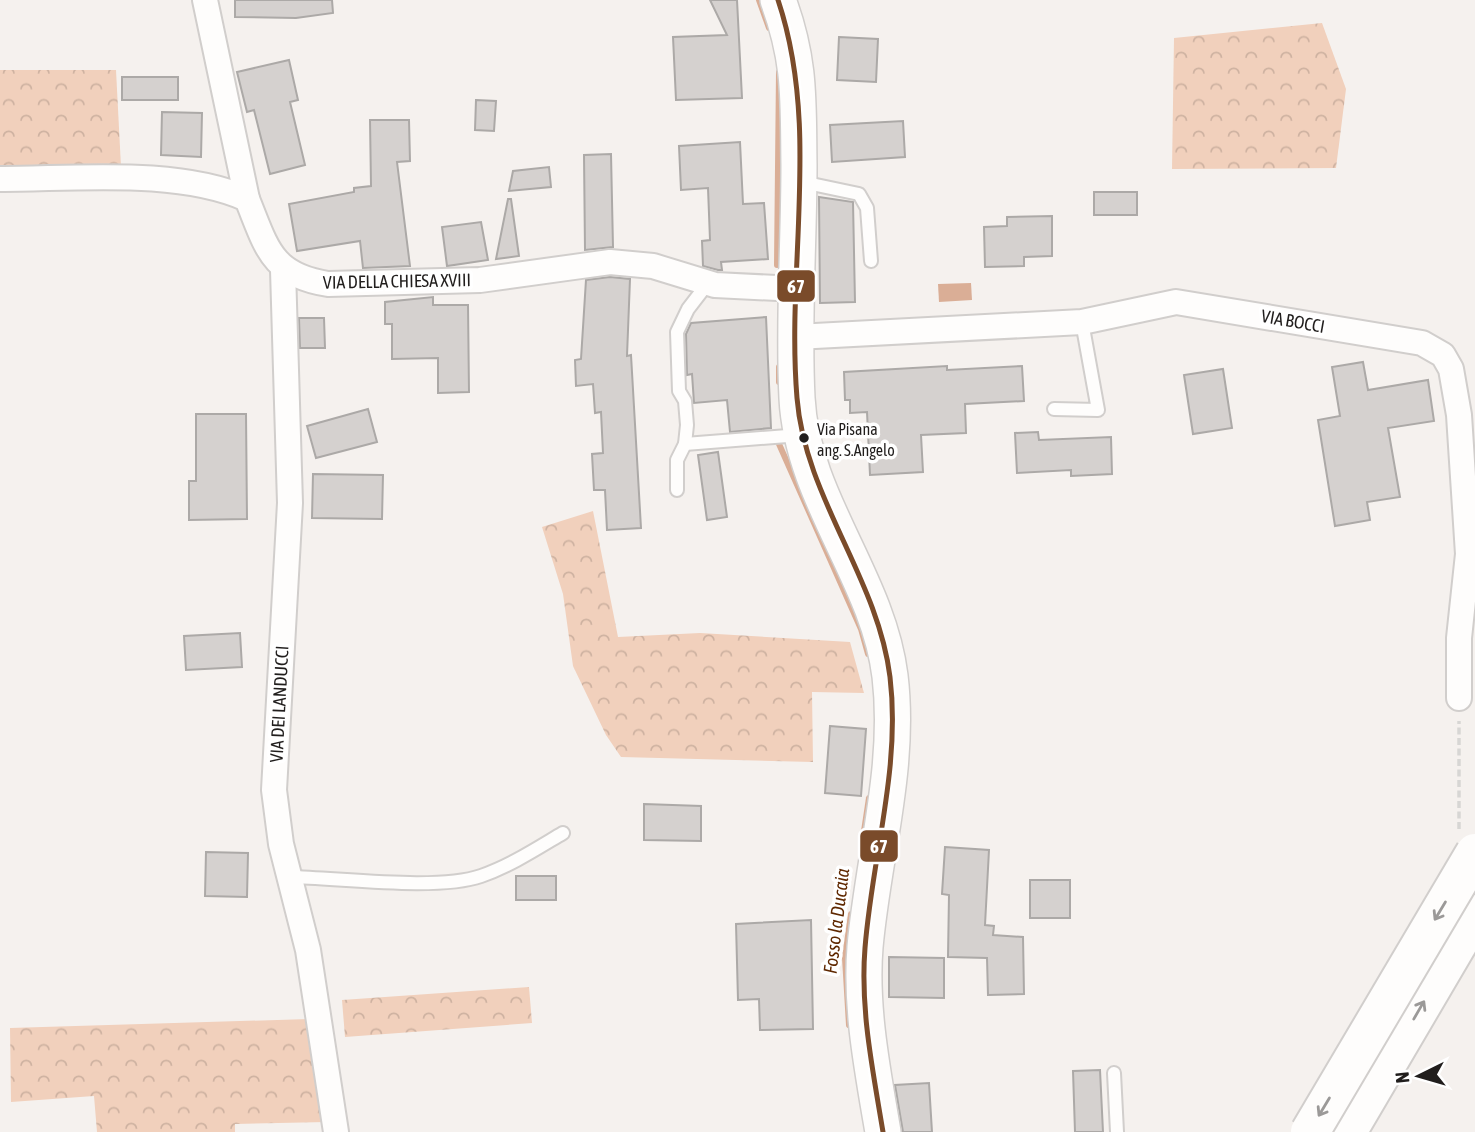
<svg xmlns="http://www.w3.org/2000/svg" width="1475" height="1132" viewBox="0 0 1475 1132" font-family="'Asap Condensed',sans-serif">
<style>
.forest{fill:url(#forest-crowns)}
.water{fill:#daae96}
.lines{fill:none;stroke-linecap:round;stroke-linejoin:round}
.stream{stroke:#daae96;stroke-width:6}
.building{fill:#d5d1cf;stroke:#aca9a7;stroke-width:2}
.lane-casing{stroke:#d1cecc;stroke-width:16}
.street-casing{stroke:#d1cecc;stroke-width:28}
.secondary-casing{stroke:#d1cecc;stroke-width:38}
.highway-casing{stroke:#d1cecc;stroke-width:42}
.path{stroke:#d7d6d4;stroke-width:3.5;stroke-dasharray:7 3.5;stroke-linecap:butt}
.lane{stroke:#fefdfc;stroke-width:12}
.street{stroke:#fefdfc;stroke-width:24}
.secondary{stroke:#fefdfc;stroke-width:35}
.highway{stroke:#fefdfc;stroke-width:38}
.highway-bridge-casing{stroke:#d1cecc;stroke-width:42;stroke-linecap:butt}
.highway-bridge{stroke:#fefdfc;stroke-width:38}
.bus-1-casing{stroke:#fff;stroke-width:10}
.bus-1{stroke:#7a4b2a;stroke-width:5}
.oneway{stroke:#9b9998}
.bus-dot{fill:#211e1d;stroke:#fff;stroke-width:2.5}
.labels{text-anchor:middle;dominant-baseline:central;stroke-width:7;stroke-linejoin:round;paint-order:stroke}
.bus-label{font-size:16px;fill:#211e1d;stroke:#fff;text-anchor:start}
.street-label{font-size:18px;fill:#211e1d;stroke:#fff}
.water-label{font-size:19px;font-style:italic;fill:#5f2800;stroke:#fff}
.line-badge{stroke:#fff;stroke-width:2.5}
.badge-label{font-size:19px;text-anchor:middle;font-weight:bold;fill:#fff}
</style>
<defs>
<pattern id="forest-crowns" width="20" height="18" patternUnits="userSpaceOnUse" patternTransform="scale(1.75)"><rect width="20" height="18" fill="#f1d0bc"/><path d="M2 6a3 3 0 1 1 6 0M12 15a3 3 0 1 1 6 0" fill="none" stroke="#ceb2a1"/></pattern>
</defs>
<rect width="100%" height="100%" fill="#f5f1ee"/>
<g class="forest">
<polygon points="1322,23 1346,89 1336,168 1172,169 1174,38"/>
<polygon points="0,70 116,70 121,167 0,166"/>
<polygon points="593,511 618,637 700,633 850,642 864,693 812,692 813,762 621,757 606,735 573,666 563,594 542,527"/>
<polygon points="529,987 532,1023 345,1037 342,1000"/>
<polygon points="309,1019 327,1122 235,1124 235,1132 97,1132 94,1096 11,1102 10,1028"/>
</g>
<polygon class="water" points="971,283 972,300 939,302 938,284"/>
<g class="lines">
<g class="stream">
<polyline points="759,0 769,28"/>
<polyline points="777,265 779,72"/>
<polyline points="779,382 779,367"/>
<polyline points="779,444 861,629 868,654"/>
<polyline points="861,851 869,798"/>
<polyline points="849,1025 845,958 851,914"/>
</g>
</g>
<g class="building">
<polygon points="235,0 332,0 333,13 296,18 235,17"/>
<polygon points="710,0 737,0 742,98 676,100 673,37 727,35"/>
<polygon points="839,37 878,39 876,82 837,80"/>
<polygon points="289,60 298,100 290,102 305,165 270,174 254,110 247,112 237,72"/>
<rect x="122" y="77" width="56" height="23"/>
<polygon points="476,100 496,101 494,131 475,130"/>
<polygon points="162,112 202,113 201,157 161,155"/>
<polygon points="370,120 409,120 410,161 397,162 410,266 363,268 360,241 297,251 289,204 354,192 354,188 371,186"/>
<polygon points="903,121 905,157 832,162 830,125"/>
<polygon points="740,142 743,204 764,203 768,259 721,262 722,270 718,270 703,266 702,241 710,240 708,188 681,190 679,146"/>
<polygon points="611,154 613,247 585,250 584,155"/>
<polygon points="549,167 551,187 509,191 513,171"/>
<rect x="1094" y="192" width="43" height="23"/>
<polygon points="819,197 853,202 855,302 820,303"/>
<polygon points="508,199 511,199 519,256 496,259"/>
<polygon points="1052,216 1052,256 1024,257 1024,266 985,267 984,227 1007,226 1007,217"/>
<polygon points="481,222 488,260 447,266 442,227"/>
<polygon points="610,277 630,279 627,356 631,355 641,528 607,530 605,490 594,490 592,454 603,453 601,412 595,413 593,384 576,386 575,360 581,359 586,280"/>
<polygon points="433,297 433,305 468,305 469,392 438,393 438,358 392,359 392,324 385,324 385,302"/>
<polygon points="766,317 771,428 730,432 727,400 694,403 692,374 687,375 686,334 691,323"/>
<polygon points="299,318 324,318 325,348 300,348"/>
<polygon points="1363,362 1368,390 1428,380 1434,421 1388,428 1400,497 1367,502 1370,520 1335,526 1318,420 1340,416 1332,367"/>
<polygon points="947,366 947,370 1022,366 1024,401 965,404 966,433 921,435 923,472 870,475 867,412 850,413 850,400 845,400 844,372"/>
<polygon points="1223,369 1232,428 1193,434 1184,375"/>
<polygon points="368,409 377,442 316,458 307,426"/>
<polygon points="196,414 246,414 247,519 189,520 189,481 196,481"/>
<polygon points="1038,432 1039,440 1111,437 1112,474 1071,476 1071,470 1017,473 1015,433"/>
<polygon points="718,452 727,517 707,520 698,455"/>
<polygon points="313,474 383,475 382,519 312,518"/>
<polygon points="240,633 242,667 186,670 184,636"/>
<polygon points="830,726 866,729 861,796 825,793"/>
<polygon points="644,804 701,806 701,841 644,840"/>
<polygon points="945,847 989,850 985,925 994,926 993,935 1023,937 1024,994 988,995 987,958 948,957 949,895 942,894"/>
<polygon points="206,852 248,853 247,897 205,896"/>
<rect x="516" y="876" width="40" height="24"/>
<rect x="1030" y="880" width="40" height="38"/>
<polygon points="811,920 813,1029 760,1030 759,999 738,1000 736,924"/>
<polygon points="889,957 944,958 944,998 889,997"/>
<polygon points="1100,1070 1103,1132 1075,1132 1073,1071"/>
<polygon points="929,1083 932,1132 903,1132 895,1085"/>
</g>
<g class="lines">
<g class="lane-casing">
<g id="lane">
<polyline points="802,182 859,194 867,208 871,261"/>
<polyline points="1054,409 1098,410 1082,322"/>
<polyline points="685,444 800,435"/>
<polyline points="677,490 677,460 685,444 687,425 685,401 679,391 677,332 688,309 708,283"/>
<path d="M 291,877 C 340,878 438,891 481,876 C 510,866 536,849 563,833"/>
<polyline points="1114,1073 1117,1132"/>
</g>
</g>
<g class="street-casing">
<g id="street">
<polyline points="205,0 247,199"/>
<path d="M 0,179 C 76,179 178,168 247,199 C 267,248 271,275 328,284 L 480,280 L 610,262 L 653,266 L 715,285 L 797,289"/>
<polyline points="283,270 290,503 274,790 281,844 308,950 336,1132"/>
<polyline points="796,337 1082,322 1176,302 1422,343 1443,355 1451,369 1459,415 1468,554 1459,638 1459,698"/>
</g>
</g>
<g class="secondary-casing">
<path id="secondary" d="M 778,0 C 801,62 798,101 799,165 C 799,243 793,321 797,398 C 802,499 878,578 890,676 C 901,767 873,857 865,947 C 860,1008 873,1073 883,1132"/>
</g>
<g class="highway-casing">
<polyline id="highway" points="1347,1132 1475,914"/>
</g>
<polyline class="path" points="1459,829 1459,721"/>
<use href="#lane" class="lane"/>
<use href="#street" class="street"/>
<use href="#secondary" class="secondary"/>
<use href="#highway" class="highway"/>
<g class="highway-bridge-casing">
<polyline id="highway-bridge" points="1310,1132 1475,853"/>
</g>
<use href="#highway-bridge" class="highway-bridge"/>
<g class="bus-1-casing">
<path id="bus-1" d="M 778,0 C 821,128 786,266 797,398 C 805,498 878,578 890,677 C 901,768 872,857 865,948 C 860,1010 873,1071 883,1132"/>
</g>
<use href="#bus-1" class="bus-1"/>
</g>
<defs><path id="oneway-shaft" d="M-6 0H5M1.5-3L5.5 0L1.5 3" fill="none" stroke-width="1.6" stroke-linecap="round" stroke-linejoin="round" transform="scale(1.75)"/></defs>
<g class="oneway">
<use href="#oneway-shaft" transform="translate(1440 911) rotate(121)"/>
<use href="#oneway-shaft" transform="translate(1419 1010) rotate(-60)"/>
<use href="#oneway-shaft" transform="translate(1324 1107) rotate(121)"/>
</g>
<circle class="bus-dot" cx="804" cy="438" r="6"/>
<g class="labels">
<g class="bus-label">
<text x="817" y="429">Via Pisana<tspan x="817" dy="21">ang. S.Angelo</tspan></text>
</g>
<g class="street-label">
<text transform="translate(397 281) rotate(-1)">VIA DELLA CHIESA XVIII</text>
<text transform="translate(1293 321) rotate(10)">VIA BOCCI</text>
<text transform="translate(279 704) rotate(-87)">VIA DEI LANDUCCI</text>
</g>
<g class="water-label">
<text transform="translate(836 921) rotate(-83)">Fosso la Ducaia</text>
</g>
</g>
<g class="line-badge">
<rect x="776" y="269" width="40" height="34" rx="7" fill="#7a4b2a"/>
<rect x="859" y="829" width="40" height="34" rx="7" fill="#7a4b2a"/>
</g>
<g class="badge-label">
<text x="796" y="293">67</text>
<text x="879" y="853">67</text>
</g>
<g transform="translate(1419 1076) rotate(265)" stroke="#ffffff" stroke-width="5" paint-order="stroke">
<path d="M0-5L12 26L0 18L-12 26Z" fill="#211e1d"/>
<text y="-10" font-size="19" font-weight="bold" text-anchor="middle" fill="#211e1d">N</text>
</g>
</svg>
